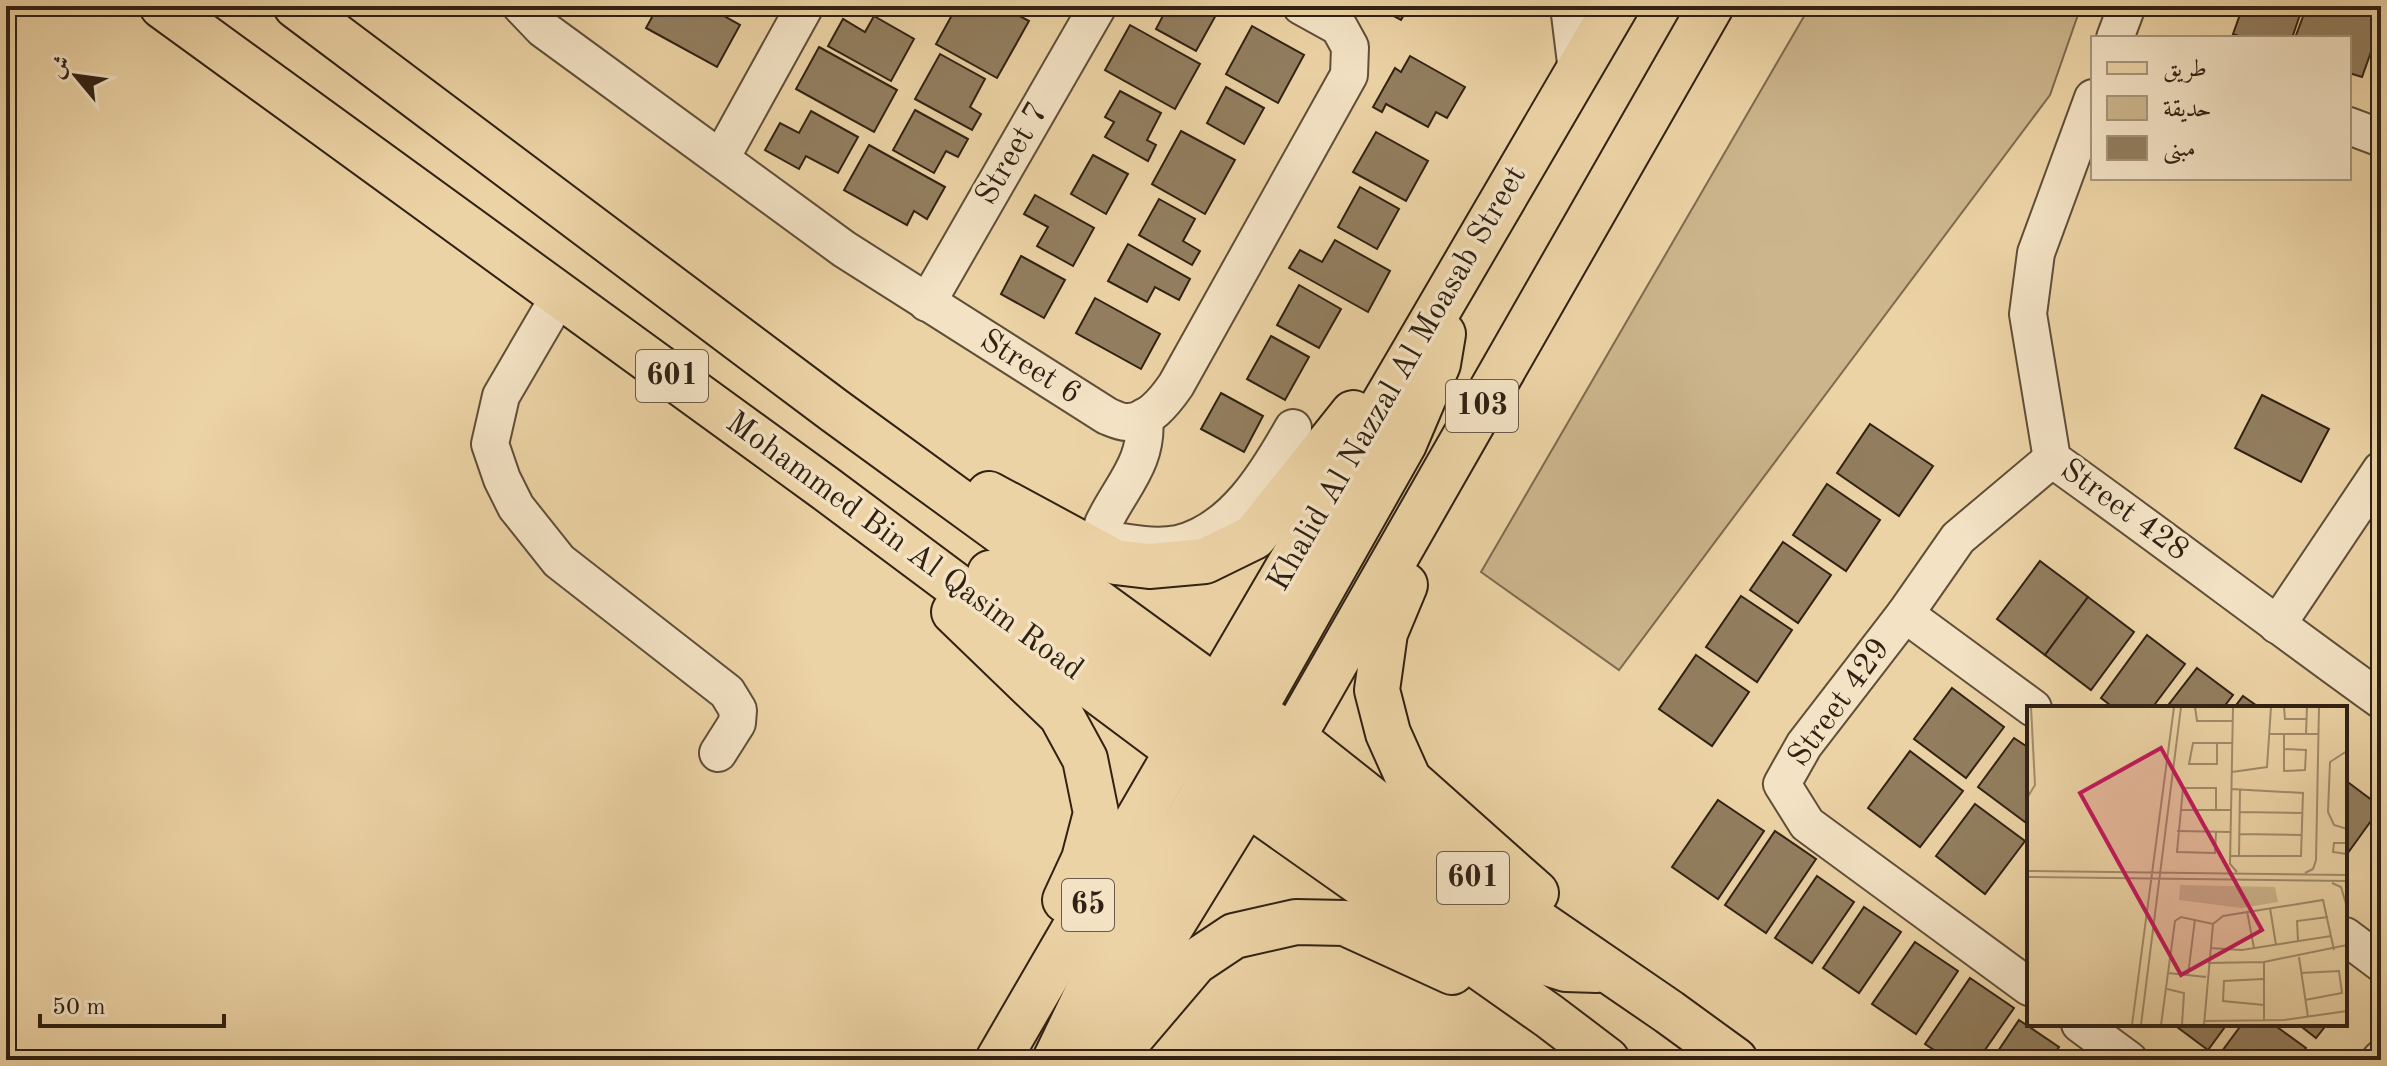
<svg xmlns="http://www.w3.org/2000/svg" width="2387" height="1066" viewBox="0 0 2387 1066" font-family="'Old Standard TT',Amiri,serif">
<style>
.green{fill:#ccb58c;stroke:#7e6b50;stroke-width:2}
.building{fill:#927e5f;stroke:#302113;stroke-width:2}
.lines{fill:none;stroke-linecap:round;stroke-linejoin:round}
.minor-casing{stroke:#5f4e38;stroke-width:40}
.major-casing{stroke:#302113;stroke-width:48}
.minor{stroke:#f3e2c4;stroke-width:36}
.major{stroke:#ecd3a5;stroke-width:44}
.labels{text-anchor:middle;dominant-baseline:central;stroke-width:7;stroke-linejoin:round;paint-order:stroke}
.shield{fill:#f3e2c4;stroke:#6a5b48;stroke-width:2}
.shield-label{font-size:30px;font-weight:bold;fill:#302113}
.street-label{font-size:32px;fill:#302113;stroke:#f3e2c4}
.inset-road{fill:none;stroke:#a18c6b;stroke-width:2}
.view{fill:#c2185b;fill-opacity:0.15;stroke:#c2185b;stroke-width:4}
.inset-edge{fill:none;stroke:#302113;stroke-width:4}
</style>
<rect width="100%" height="100%" fill="#ecd3a5"/>
<filter id="stains"><feTurbulence type="fractalNoise" baseFrequency=".0025" numOctaves="4"/><feColorMatrix values="0 0 0 0 .2 0 0 0 0 .09 0 0 0 0 .02 0 0 0 .5 -.17"/></filter>
<radialGradient id="worn" r=".72"><stop offset=".6" stop-color="#630" stop-opacity="0"/><stop offset="1" stop-color="#630" stop-opacity=".3"/></radialGradient>
<polygon class="green" points="1810,6 2081,6 2050,95 1619,670 1481,572"/>
<g class="building">
<polygon points="658,6 706,6 740,25 717,67 646,28"/>
<polygon points="914,6 935,6 930,15"/>
<polygon points="957,6 1001,6 1029,21 997,78 936,44"/>
<polygon points="1168,6 1200,6 1216,15 1196,51 1156,29"/>
<polygon points="1375,6 1409,6 1401,20"/>
<polygon points="2243,6 2303,6 2292,38 2245,38 2233,34"/>
<polygon points="2307,6 2381,6 2381,24 2362,77 2349,73 2349,38 2295,38"/>
<polygon points="874,16 914,39 891,81 828,46 843,19 865,32"/>
<polygon points="1130,25 1200,64 1175,109 1105,70"/>
<polygon points="1252,26 1304,55 1278,103 1226,74"/>
<polygon points="819,47 897,90 874,132 796,89"/>
<polygon points="940,54 985,79 970,107 981,114 972,130 915,99"/>
<polygon points="1410,56 1465,87 1447,118 1436,112 1428,127 1386,104 1382,112 1373,107 1395,68 1401,72"/>
<polygon points="1226,87 1264,108 1244,144 1207,123"/>
<polygon points="1120,91 1161,113 1147,140 1156,145 1148,161 1105,137 1114,122 1105,117"/>
<polygon points="915,110 968,139 958,157 946,151 934,173 893,150"/>
<polygon points="811,111 858,137 838,173 806,156 799,169 765,150 780,123 799,133"/>
<polygon points="1181,131 1235,160 1205,214 1152,184"/>
<polygon points="1376,132 1428,161 1406,201 1353,172"/>
<polygon points="869,145 945,187 927,219 914,211 907,225 844,190"/>
<polygon points="1093,155 1128,174 1106,214 1071,194"/>
<polygon points="1360,187 1399,209 1377,249 1338,227"/>
<polygon points="1035,195 1094,228 1073,266 1037,246 1048,227 1024,214"/>
<polygon points="1159,199 1195,219 1183,241 1200,251 1192,265 1139,235"/>
<polygon points="1335,240 1390,271 1368,312 1289,268 1300,250 1322,262"/>
<polygon points="1128,244 1190,279 1179,300 1155,287 1147,302 1108,281"/>
<polygon points="1021,256 1065,280 1044,318 1001,294"/>
<polygon points="1299,285 1341,309 1319,348 1277,325"/>
<polygon points="1095,298 1160,334 1141,369 1076,333"/>
<polygon points="1271,336 1309,357 1285,400 1247,379"/>
<polygon points="1221,393 1263,416 1244,452 1201,429"/>
<polygon points="2262,395 2329,429 2301,482 2235,448"/>
<polygon points="1870,424 1933,466 1899,516 1837,473"/>
<polygon points="1827,484 1880,520 1846,571 1793,535"/>
<polygon points="1783,542 1831,575 1798,623 1750,590"/>
<polygon points="2040,561 2088,597 2045,655 1997,619"/>
<polygon points="1741,596 1792,630 1757,682 1706,647"/>
<polygon points="2088,597 2134,632 2091,690 2045,655"/>
<polygon points="2147,635 2185,664 2152,708 2114,708 2101,698"/>
<polygon points="1696,655 1749,692 1712,746 1659,709"/>
<polygon points="2197,668 2233,695 2223,708 2166,708"/>
<polygon points="1952,688 2004,727 1966,778 1914,739"/>
<polygon points="2243,696 2260,708 2234,708"/>
<polygon points="2014,738 2029,748 2029,825 1978,787"/>
<polygon points="1910,751 1963,791 1920,847 1868,808"/>
<polygon points="2345,780 2381,807 2345,857"/>
<polygon points="1718,800 1764,831 1718,899 1672,867"/>
<polygon points="1975,804 2025,841 1985,894 1936,856"/>
<polygon points="1775,831 1816,859 1766,933 1725,905"/>
<polygon points="1817,876 1854,902 1812,963 1775,938"/>
<polygon points="1864,907 1901,932 1859,993 1823,968"/>
<polygon points="1915,942 1958,971 1916,1034 1872,1004"/>
<polygon points="1970,978 2014,1008 1978,1060 1949,1060 1925,1044"/>
<polygon points="2019,1020 2059,1047 2050,1060 1992,1060"/>
<polygon points="2173,1024 2227,1024 2208,1050"/>
<polygon points="2242,1024 2273,1024 2306,1048 2297,1060 2219,1060 2217,1058"/>
<polygon points="2298,1024 2327,1024 2316,1038"/>
</g>
<g class="lines">
<g class="minor-casing">
<g id="minor">
<path d="M 521,6 L 543,29 L 844,249 L 1107,416 C 1112,418 1120,422 1126,422 C 1148,423 1165,401 1176,385 L 1349,75 L 1350,47 L 1339,27 L 1301,6"/>
<polyline points="1569,6 1577,71"/>
<polyline points="2115,38 2127,6"/>
<path d="M 2093,98 L 2036,253 L 2028,314 L 2052,459 C 2163,538 2271,621 2381,700"/>
<polyline points="2349,126 2381,138"/>
<polyline points="721,158 805,6"/>
<polyline points="560,295 501,396 490,444 502,479 516,507 559,561 727,692 738,710 737,723 718,753"/>
<polyline points="927,303 1098,6"/>
<path d="M 1144,417 C 1149,462 1121,486 1103,524 L 1105,536 L 1110,540 C 1132,544 1156,548 1178,544 C 1233,531 1267,474 1293,428"/>
<polyline points="1905,614 2033,708"/>
<polyline points="2277,625 2381,470"/>
<polyline points="2345,936 2381,963"/>
<polyline points="2029,987 1807,824 1782,784 1804,745 1905,614 1958,538 2052,459"/>
<polyline points="2080,1024 2129,1060"/>
<polyline points="2380,1060 2381,1059"/>
</g>
</g>
<g class="major-casing">
<g id="major">
<polyline points="162,6 825,488 1247,803 1549,1016 1607,1060"/>
<polyline points="296,6 835,411 1217,689 1293,737 1453,864 1669,1012 1735,1060"/>
<polyline points="989,494 1115,562 1149,566 1205,561 1254,537 1353,413"/>
<polyline points="990,573 1170,700 1201,715 1229,723"/>
<polyline points="1405,585 1385,633 1377,690 1388,733 1409,780 1536,893"/>
<polyline points="954,612 1061,715 1085,759 1096,813 1084,859 1065,900"/>
<polyline points="1243,755 1256,761 1534,959 1566,969 1597,970"/>
<path d="M 1247,803 C 1231,764 1238,749 1253,711 L 1404,444 L 1438,364 L 1443,334"/>
<polyline points="1121,1049 1195,962 1234,936 1296,922 1345,923 1452,972"/>
<polyline points="998,1060 1178,750 1217,689 1616,6"/>
<polyline points="1055,1060 1093,981 1213,777 1221,750"/>
<polyline points="1089,1060 1247,803 1293,737 1711,6"/>
</g>
</g>
<use href="#minor" class="minor"/>
<use href="#major" class="major"/>
</g>
<g class="labels">
<g class="shield">
<rect x="636" y="350" width="72" height="52" rx="6"/>
<rect x="1446" y="380" width="72" height="52" rx="6"/>
<rect x="1437" y="852" width="72" height="52" rx="6"/>
<rect x="1062" y="879" width="52" height="52" rx="6"/>
</g>
<g class="shield-label">
<text x="672" y="376">601</text>
<text x="1482" y="406">103</text>
<text x="1473" y="878">601</text>
<text x="1088" y="905">65</text>
</g>
<g class="street-label">
<text transform="translate(1013 154) rotate(-60)">Street 7</text>
<text transform="translate(1030 368) rotate(32)">Street 6</text>
<text transform="translate(1398 379) rotate(-60)">Khalid Al Nazzal Al Moasab Street</text>
<text transform="translate(2124 511) rotate(36)">Street 428</text>
<text transform="translate(904 547) rotate(36)">Mohammed Bin Al Qasim Road</text>
<text transform="translate(1840 703) rotate(-54)">Street 429</text>
</g>
</g>
<g transform="translate(2027 706)">
<rect width="320" height="320" fill="#ecd3a5"/>
<path d="M 153,179 L 248,181 L 251,196 L 214,202 L 152,194 Z" fill="#ccb58c"/>
<path class="inset-road" d="M 168,1 L 170,15 L 205,15M 206,1 L 203,158 L 210,166M 257,1 L 258,13 L 279,13M 243,28 L 292,28M 279,28 L 280,1M 190,37 L 190,58 L 162,58 L 166,37 L 205,37M 257,43 L 279,44 L 278,64 L 257,65 L 257,28M 320,45 L 303,56 L 301,106 L 307,119 L 320,123M 205,66 L 240,61 L 244,1M 0,92 L 8,79 L 4,1M 153,104 L 204,104M 213,106 L 275,107M 150,125 L 204,126M 189,126 L 188,147 L 150,146 L 156,82 L 189,82 L 189,103M 213,128 L 275,129M 320,137 L 307,137 L 306,146 L 320,148M 203,150 L 274,150 L 276,87 L 204,83M 212,150 L 213,83M 0,165 L 320,169M 278,167 L 286,163 L 289,154 L 292,1M 0,171 L 320,175M 305,177 L 314,181 L 320,201M 243,202 L 249,239M 220,205 L 227,242M 271,235 L 270,215 L 301,211M 183,242 L 215,244 L 304,230M 272,251 L 281,311M 237,256 L 237,314M 181,257 L 237,256 L 320,239M 141,267 L 179,271M 274,267 L 312,265 L 315,287 L 278,294M 161,269 L 168,213M 236,273 L 197,275 L 196,295 L 237,299M 140,283 L 157,287 L 155,319M 178,315 L 257,314 L 320,305M 105,319 L 147,1M 114,319 L 154,1M 134,319 L 148,215 L 154,211 L 186,218M 177,319 L 186,218 L 196,210 L 296,194 L 307,244"/>
<path class="view" d="M 134,42 L 235,224 L 154,269 L 53,87 Z"/>
<rect width="320" height="320" class="inset-edge"/>
</g>
<rect width="2387" height="1066" fill="none" stroke="#ecd3a5" stroke-width="32"/>
<rect x="8" y="8" width="2371" height="1050" fill="none" stroke="#302113" stroke-width="4"/>
<rect x="16" y="16" width="2355" height="1034" fill="none" stroke="#302113" stroke-width="2"/>
<rect x="2091" y="36" width="260" height="144" fill="#f3e2c4" stroke="#a5957d" stroke-width="2"/>
<rect x="2107" y="62" width="40" height="12" fill="#ecd3a5" stroke="#a5957d" stroke-width="2"/>
<text x="2163" y="76" font-size="24" fill="#302113">طريق</text>
<rect x="2107" y="96" width="40" height="24" fill="#ccb58c" stroke="#a5957d" stroke-width="2"/>
<text x="2163" y="116" font-size="24" fill="#302113">حديقة</text>
<rect x="2107" y="136" width="40" height="24" fill="#927e5f" stroke="#a5957d" stroke-width="2"/>
<text x="2163" y="156" font-size="24" fill="#302113">مبنى</text>
<g transform="translate(76 76) rotate(299)" stroke="#f3e2c4" stroke-width="6" paint-order="stroke">
<path d="M0-6L14 30L0 20L-14 30Z" fill="#302113"/>
<text y="-12" font-size="22" font-weight="bold" text-anchor="middle" fill="#302113">ش</text>
</g>
<path d="M40 1014v12h184v-12" fill="none" stroke="#302113" stroke-width="4"/>
<text x="52" y="1014" font-size="24" fill="#302113" stroke="#f3e2c4" stroke-width="6" paint-order="stroke">50 m</text>
<rect width="100%" height="100%" filter="url(#stains)"/>
<rect width="100%" height="100%" fill="url(#worn)"/>
</svg>
